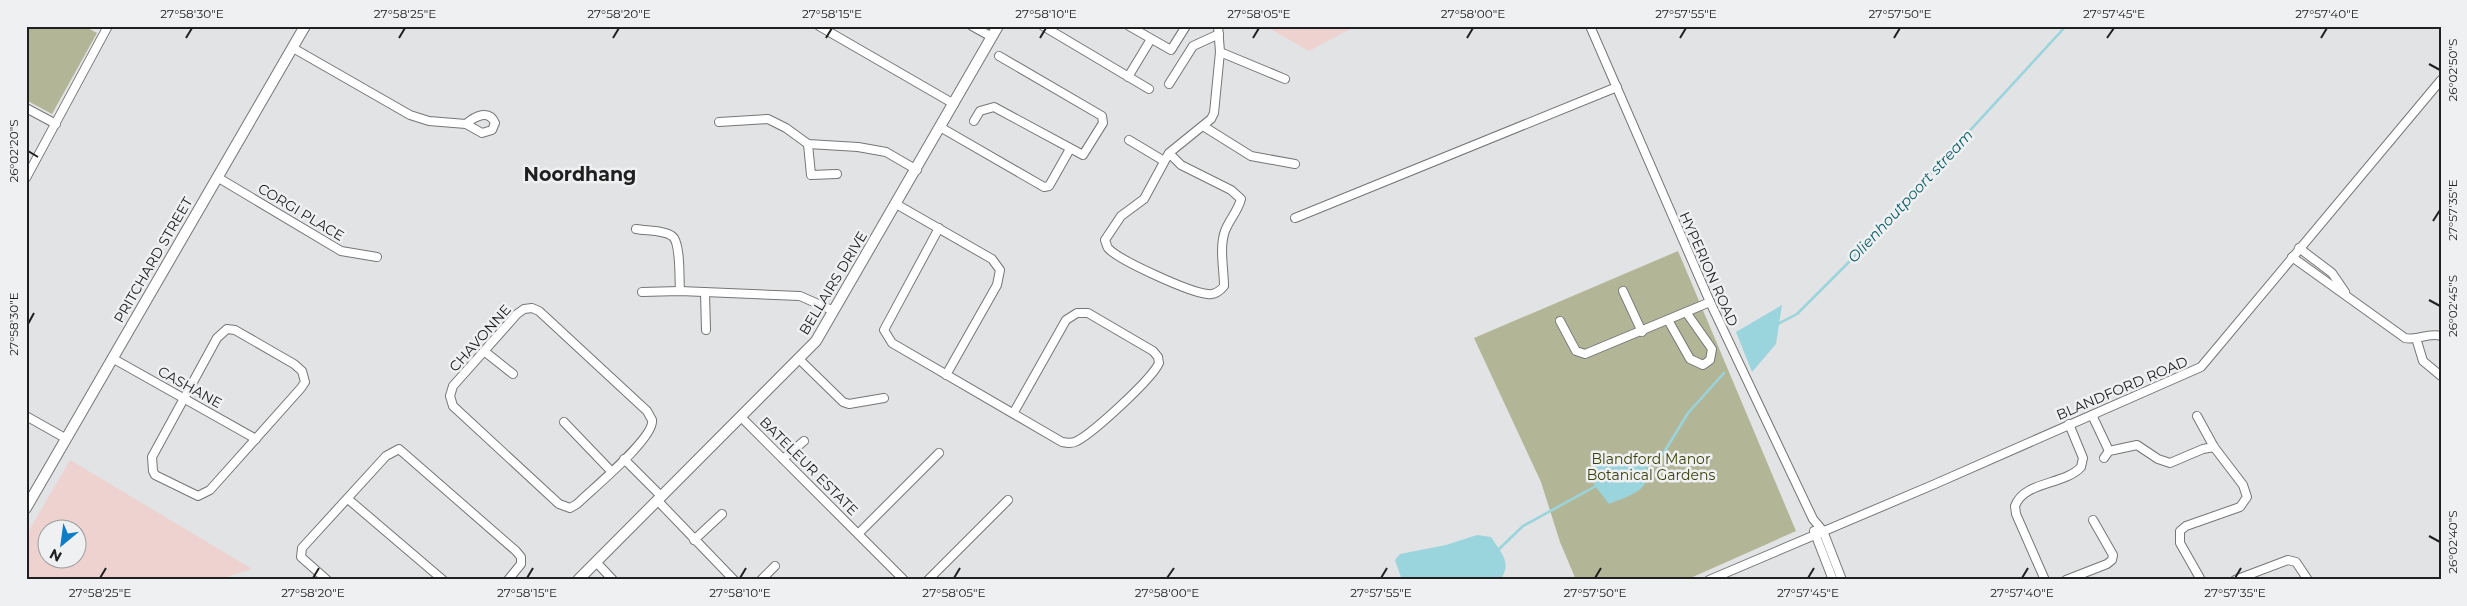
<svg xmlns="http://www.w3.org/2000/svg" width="2467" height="606" viewBox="0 0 2467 606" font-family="Montserrat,sans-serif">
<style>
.education{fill:#edd2d0;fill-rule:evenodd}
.green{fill:#b2b696}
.water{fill:#9ad4dd}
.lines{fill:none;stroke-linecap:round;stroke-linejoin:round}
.stream{stroke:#9ad4dd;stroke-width:2.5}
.street-casing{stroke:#757677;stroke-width:10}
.secondary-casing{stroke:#757677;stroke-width:12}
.street{stroke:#fff;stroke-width:8}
.secondary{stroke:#fff;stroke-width:10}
.ticks{fill:none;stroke:#202021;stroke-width:2}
.labels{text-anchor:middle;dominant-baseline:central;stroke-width:5;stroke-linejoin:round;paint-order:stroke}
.street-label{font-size:14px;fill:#202021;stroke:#eff0f1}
.park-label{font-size:14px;fill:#3c400a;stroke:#eff0f1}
.water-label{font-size:15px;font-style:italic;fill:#0c5f68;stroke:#eff0f1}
.district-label{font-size:19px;font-weight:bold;fill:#202021;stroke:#eff0f1}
.neatline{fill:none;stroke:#202021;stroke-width:2}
.ticks-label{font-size:12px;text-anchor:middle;fill:#202021}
</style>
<rect width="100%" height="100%" fill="#e2e3e4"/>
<g class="education">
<polygon points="1265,26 1356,26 1309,51"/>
<path d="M 70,460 L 252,569 L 218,580 L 26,580 L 26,536 ZM 48,528 L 78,528 L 78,558 L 48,558 Z"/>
</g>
<g class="green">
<polygon points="26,26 84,26 97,33 52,114 26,100"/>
<polygon points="1678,251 1796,531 1686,580 1576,580 1560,542 1541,482 1474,338"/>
</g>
<g class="water">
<polygon points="1782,305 1776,344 1752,372 1736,332"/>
<path d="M 1628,455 L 1644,456 C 1655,490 1636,493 1609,504 L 1595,486 L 1588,468 Z"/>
<path d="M 1477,535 L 1491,537 C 1501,553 1513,563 1500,580 L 1402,580 L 1395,560 L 1400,554 L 1446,545 Z"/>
</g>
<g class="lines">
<g class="stream">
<polyline points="1778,324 1797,314 1848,263 2066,26"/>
<polyline points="1646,467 1663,454 1688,413 1724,373"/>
<polyline points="1497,551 1523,526 1596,486"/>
</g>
<g class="street-casing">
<g id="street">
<polyline points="819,26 954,104"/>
<polyline points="972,26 992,37"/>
<polyline points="1043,26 1149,89"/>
<polyline points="1129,26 1171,50 1186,26"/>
<polyline points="1590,26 1710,302 1813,519 1823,531 1842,580"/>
<path d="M 293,48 L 410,115 L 429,121 L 466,124 L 482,133 L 492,130 L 495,123 C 489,109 475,116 466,124"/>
<polyline points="1220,52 1285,79"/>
<polyline points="1128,77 1151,39"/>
<polyline points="1169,84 1193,46 1219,34"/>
<polyline points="26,108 56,124"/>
<polyline points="974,121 980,111 994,107 1083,155 1103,123 1102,116 999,56"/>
<polyline points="719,122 768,119 786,128 808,144 858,147 886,152 917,170"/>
<polyline points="1203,126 1251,156 1295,164"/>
<polyline points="940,127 1044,187 1049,186 1070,149"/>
<polyline points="1129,140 1164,161"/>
<polyline points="808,144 811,175 837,174"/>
<path d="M 1169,153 L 1181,165 L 1231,190 L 1241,199 C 1238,211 1229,220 1225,231 C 1219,247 1224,270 1224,286 C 1220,291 1215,295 1208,294 C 1191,293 1118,260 1108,248 C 1107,246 1106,243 1105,240 L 1121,216 L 1144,199 L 1169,153 L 1211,119 L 1214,113 L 1220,52 L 1218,26"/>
<polyline points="217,177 341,251 377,257"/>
<polyline points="26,178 108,26"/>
<polyline points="896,204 992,259 1000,270 997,285 946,375"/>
<polyline points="1295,218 1617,87"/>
<path d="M 939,228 L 884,330 L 892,343 L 1062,442 C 1067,443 1072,444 1077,441 C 1094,432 1152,379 1159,363 L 1158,357 L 1153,351 L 1088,313 L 1077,313 L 1066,320 L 1014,412"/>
<path d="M 636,229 C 646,231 664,230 672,236 C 681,242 679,279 680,291"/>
<polyline points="2299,248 2332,273 2345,292"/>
<path d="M 2292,257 L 2405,338 C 2417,341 2428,332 2441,336"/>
<polyline points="1623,291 1642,332"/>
<polyline points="642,292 680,291 800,296 834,311"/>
<polyline points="705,292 706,330"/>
<path d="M 532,308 L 539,311 L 647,411 L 652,420 C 655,438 591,490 577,504 L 570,508 L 559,504 L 453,406 L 450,396 L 453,386 L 517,314 L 524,309 Z"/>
<polyline points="1668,320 1690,359 1703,365 1710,360 1712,349 1686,312"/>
<polyline points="1560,321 1576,351 1585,354 1710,302"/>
<polygon points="227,329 235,330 294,364 302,371 305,382 301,388 210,490 198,496 155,475 153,471 152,457 217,338"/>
<polyline points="2416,338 2423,361 2441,376"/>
<polyline points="484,351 513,374"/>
<polyline points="112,358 256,439"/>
<polyline points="799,359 843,402 849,404 884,398"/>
<polyline points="2092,415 2109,451"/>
<polyline points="26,416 65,438"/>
<polyline points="2197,416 2214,447 2243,485 2247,497 2240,507 2186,526 2180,531 2180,543 2201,580"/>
<polyline points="741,417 904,580"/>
<polyline points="564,422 611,471"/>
<polyline points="2104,458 2109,451 2137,445 2158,459 2170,463 2203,449 2214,447"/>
<polyline points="624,459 661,496"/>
<polyline points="783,459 804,441"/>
<polyline points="348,499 443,580"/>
<polyline points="657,500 734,580"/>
<polyline points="1814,531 1833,580"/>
<polyline points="859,533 939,453"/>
<polyline points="694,540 722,514"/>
<polyline points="596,562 613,580"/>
<polyline points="327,580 301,557 302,548 386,456 399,449 516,551 521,557 521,564 508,580"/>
<polyline points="761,580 775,566"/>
<polyline points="928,580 1008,500"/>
<polyline points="1709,580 1935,484 2201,367 2441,80"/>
<path d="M 2045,580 L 2016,514 L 2015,506 C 2024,481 2065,485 2081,467 L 2083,458 L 2069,424"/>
<polyline points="2066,580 2107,564 2112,560 2113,555 2093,520"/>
<polyline points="2235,580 2288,560 2296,562 2308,580"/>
</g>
</g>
<g class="secondary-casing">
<g id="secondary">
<polyline points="26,508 305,26"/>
<polyline points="578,580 816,341 998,26"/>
</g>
</g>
<use href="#street" class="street"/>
<use href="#secondary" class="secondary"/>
</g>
<path class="ticks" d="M 186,38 L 192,28M 399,38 L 405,28M 613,38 L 619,28M 826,38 L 832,28M 1040,38 L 1046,28M 1253,38 L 1259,28M 1467,38 L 1473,28M 1680,38 L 1686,28M 1894,38 L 1900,28M 2107,38 L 2114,28M 2321,38 L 2327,28M 2429,64 L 2440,70M 28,151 L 38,157M 2433,221 L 2440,210M 2429,300 L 2440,306M 28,324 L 34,313M 2429,536 L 2440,542M 100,578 L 106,568M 313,578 L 319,568M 527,578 L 533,568M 740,578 L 746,568M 954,578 L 960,568M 1167,578 L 1174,568M 1381,578 L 1387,568M 1595,578 L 1601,568M 1808,578 L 1814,568M 2022,578 L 2028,568M 2235,578 L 2241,568"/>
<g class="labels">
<g class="street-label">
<text transform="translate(301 212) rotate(31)">CORGI PLACE</text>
<text transform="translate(153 260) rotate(-60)">PRITCHARD STREET</text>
<text transform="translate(1709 269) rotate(66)">HYPERION ROAD</text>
<text transform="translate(833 283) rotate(-59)">BELLAIRS DRIVE</text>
<text transform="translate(480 338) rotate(-48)">CHAVONNE</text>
<text transform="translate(190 387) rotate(29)">CASHANE</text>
<text transform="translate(2122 388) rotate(-23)">BLANDFORD ROAD</text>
<text transform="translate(809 466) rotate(45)">BATELEUR ESTATE</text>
</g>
<g class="park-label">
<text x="1651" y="459">Blandford Manor<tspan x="1651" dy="16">Botanical Gardens</tspan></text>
</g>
<g class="water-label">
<text transform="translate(1910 196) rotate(-47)">Olienhoutpoort stream</text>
</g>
<g class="district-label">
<text x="580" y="174">Noordhang</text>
</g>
</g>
<rect width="2467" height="606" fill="none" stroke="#eff0f1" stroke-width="55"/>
<g transform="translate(62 544) rotate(209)"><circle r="24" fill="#eff0f1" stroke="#9c9d9e"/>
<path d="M0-4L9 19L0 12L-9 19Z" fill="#0f7cc6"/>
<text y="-8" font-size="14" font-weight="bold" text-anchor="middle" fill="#202021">N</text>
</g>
<rect x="28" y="28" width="2412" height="550" class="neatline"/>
<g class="ticks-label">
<text x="192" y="18">27°58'30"E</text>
<text x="405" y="18">27°58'25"E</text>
<text x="619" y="18">27°58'20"E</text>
<text x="832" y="18">27°58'15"E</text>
<text x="1046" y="18">27°58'10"E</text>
<text x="1259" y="18">27°58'05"E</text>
<text x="1473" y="18">27°58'00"E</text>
<text x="1686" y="18">27°57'55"E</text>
<text x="1900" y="18">27°57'50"E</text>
<text x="2114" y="18">27°57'45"E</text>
<text x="2327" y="18">27°57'40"E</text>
<text transform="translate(2453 70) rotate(-90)" y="4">26°02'50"S</text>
<text transform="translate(14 151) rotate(-90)" y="4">26°02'20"S</text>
<text transform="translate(2453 210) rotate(-90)" y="4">27°57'35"E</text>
<text transform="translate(2453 306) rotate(-90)" y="4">26°02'45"S</text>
<text transform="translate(14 324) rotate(-90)" y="4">27°58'30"E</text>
<text transform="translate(2453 542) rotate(-90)" y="4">26°02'40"S</text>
<text x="100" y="597">27°58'25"E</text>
<text x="313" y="597">27°58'20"E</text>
<text x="527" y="597">27°58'15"E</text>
<text x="740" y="597">27°58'10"E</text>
<text x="954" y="597">27°58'05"E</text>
<text x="1167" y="597">27°58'00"E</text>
<text x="1381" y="597">27°57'55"E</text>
<text x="1595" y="597">27°57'50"E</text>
<text x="1808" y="597">27°57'45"E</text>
<text x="2022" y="597">27°57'40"E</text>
<text x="2235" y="597">27°57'35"E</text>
</g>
</svg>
